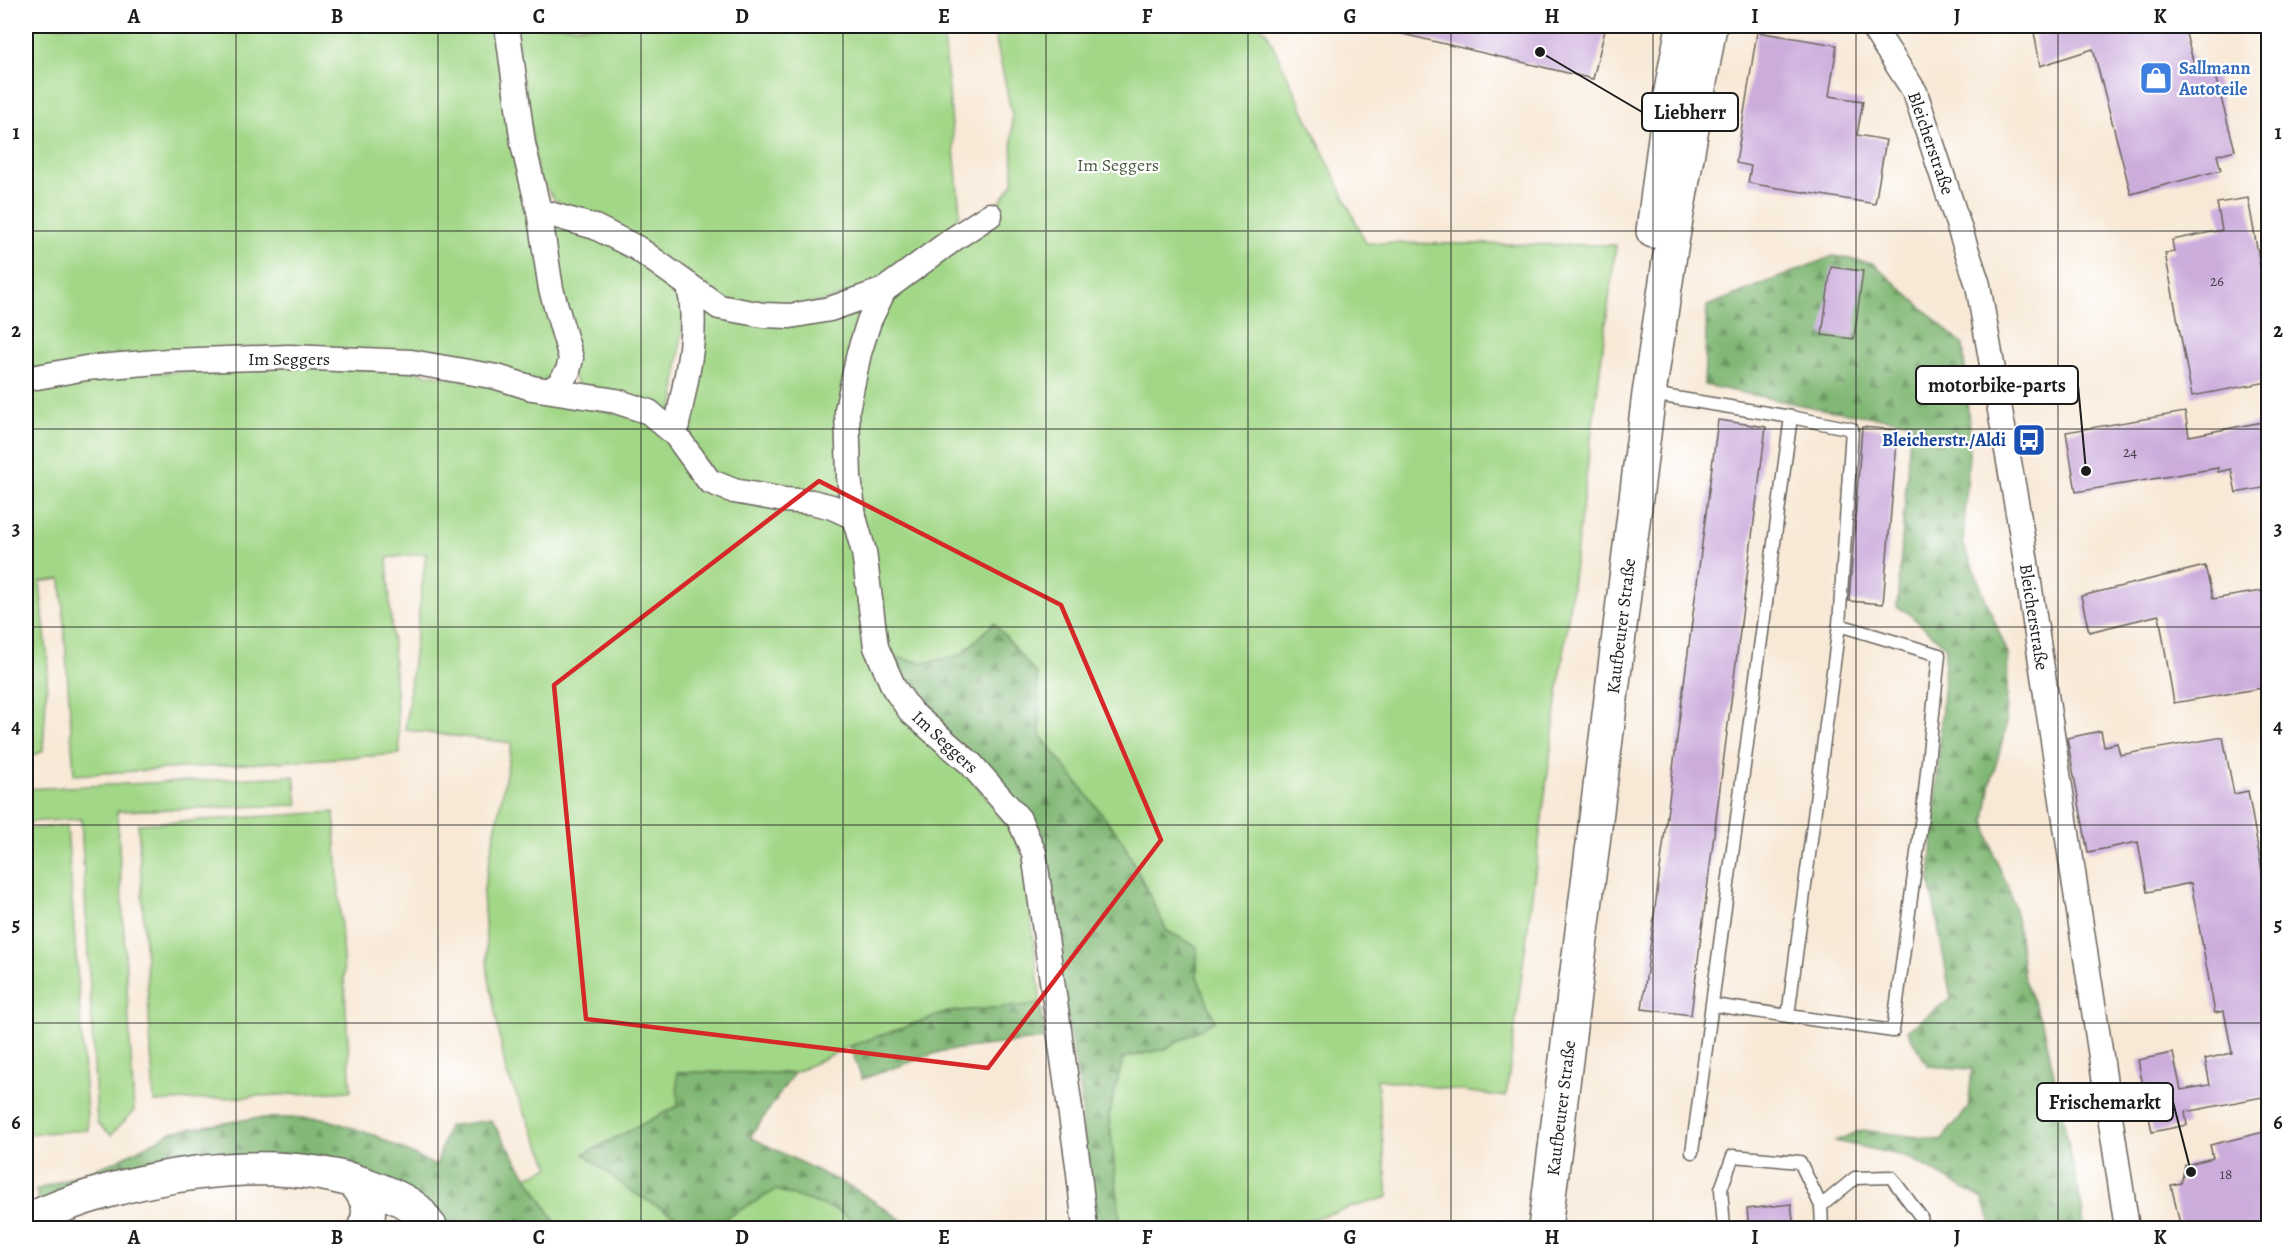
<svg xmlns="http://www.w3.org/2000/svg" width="2294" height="1254" viewBox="0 0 2294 1254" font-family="Alegreya,serif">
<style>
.green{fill:#a2d787;stroke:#5f7a52;stroke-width:1.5}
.forest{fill:url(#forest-firs);stroke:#4e6a48;stroke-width:1.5}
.building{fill:#cbacdb}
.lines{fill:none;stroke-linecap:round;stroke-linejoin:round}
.lane-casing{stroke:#69645d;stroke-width:15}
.street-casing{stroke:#69645d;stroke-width:27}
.secondary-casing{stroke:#69645d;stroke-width:36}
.primary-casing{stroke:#69645d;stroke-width:36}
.lane{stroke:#fff;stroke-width:12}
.street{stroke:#fff;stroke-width:24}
.secondary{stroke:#fff;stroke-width:33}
.primary{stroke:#fff;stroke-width:33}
.marked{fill:none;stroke:#d62828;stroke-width:4.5;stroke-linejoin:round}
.grid{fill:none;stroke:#1c1c1c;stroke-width:1.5;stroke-opacity:0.55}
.labels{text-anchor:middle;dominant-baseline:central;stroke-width:4.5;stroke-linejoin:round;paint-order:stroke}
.number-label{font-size:15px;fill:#48404c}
.shop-label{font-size:18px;font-weight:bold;fill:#366cbe;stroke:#fff;text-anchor:start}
.street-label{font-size:18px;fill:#1c1c1c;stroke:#fff}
.park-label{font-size:18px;fill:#4b5d41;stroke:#fff}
.transit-label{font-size:18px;font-weight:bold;fill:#164399;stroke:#fff;text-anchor:end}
.leader{fill:none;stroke:#1c1c1c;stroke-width:2}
.callout-dot{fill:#1c1c1c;stroke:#fff;stroke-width:2}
.callout{fill:#fff;stroke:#1c1c1c;stroke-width:2}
.callout-label{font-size:20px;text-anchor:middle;font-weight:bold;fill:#1c1c1c}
.neatline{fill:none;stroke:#1c1c1c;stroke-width:2}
.grid-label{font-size:20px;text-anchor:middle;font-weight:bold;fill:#1c1c1c}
</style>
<defs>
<pattern id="forest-firs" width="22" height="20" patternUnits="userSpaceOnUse" patternTransform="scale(1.5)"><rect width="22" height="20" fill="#81b874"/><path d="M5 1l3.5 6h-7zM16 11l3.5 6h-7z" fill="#69955e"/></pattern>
</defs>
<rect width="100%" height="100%" fill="#fff"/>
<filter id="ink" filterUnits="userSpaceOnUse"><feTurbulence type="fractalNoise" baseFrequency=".0167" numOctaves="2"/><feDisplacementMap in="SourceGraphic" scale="12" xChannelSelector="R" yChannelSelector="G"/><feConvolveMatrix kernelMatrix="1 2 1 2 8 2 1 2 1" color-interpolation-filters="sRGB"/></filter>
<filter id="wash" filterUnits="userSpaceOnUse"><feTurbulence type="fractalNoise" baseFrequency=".008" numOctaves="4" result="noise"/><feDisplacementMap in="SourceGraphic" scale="24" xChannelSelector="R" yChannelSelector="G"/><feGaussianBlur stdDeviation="1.35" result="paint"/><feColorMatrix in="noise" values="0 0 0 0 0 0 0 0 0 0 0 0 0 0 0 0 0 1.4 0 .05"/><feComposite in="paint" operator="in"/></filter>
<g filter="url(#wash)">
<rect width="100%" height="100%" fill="#f8e9d7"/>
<g class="green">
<polygon points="26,26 498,26 562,365 552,376 542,381 411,355 26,371"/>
<polygon points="515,26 943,26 960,214 947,233 879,282 829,300 790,308 721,300 554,199 538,177"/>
<polygon points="993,26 1261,26 1267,33 1366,243 1616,245 1506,1097 1377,1079 1388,1197 1280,1228 1121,1228 1109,1115 1123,1058 1165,1049 1215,1021 1197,977 1197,947 1167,931 1122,840 1040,735 1037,675 994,623 961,655 925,663 887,656 860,515 855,411 875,325 899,291 991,214 1013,183 1012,115"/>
<polygon points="563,223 593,234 662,275 679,296 684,313 673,410 665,410 581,387 574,379 556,289 552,228"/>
<path d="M 861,304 L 845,494 C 818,509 743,483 713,474 L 688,435 L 685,423 L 704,306 Z"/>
<polygon points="289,366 410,371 495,386 540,402 572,403 645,420 671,442 687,469 811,509 847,523 869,647 1011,830 1024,858 1041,1004 948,1012 850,1046 794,1073 678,1072 678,1106 584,1154 717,1223 776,1189 837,1210 866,1228 559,1228 527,1177 550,1167 506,1072 488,973 483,893 512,743 405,730 426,553 387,558 400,754 74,775 61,579 40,582 48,663 43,751 26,758 26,387 87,377"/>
<polygon points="294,776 298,805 117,811 134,1111 111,1135 97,1123 81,819 26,822 26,789"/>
<polygon points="334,812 351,1091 154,1102 138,824"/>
<polygon points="67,826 88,1130 26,1134 26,829"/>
</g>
<g class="forest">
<polygon points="1833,256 1873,263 1963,345 1970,439 1963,543 2008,654 2006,728 1991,782 1985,821 1994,856 2008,886 2017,917 2024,980 2044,1028 2083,1213 2083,1228 1992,1228 1983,1199 1908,1157 1835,1141 1862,1130 1941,1140 1968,1108 1972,1069 1928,1066 1907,1031 1951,998 1930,882 1946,647 1907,612 1897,607 1910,432 1914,423 1821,409 1704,385 1707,306"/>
<polygon points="994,623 1037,675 1040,735 1122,840 1167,931 1197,947 1197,977 1215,1021 1165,1049 1123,1058 1109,1115 1121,1228 1089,1228 1081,1094 1050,929 1041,852 917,709 887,656 925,663 961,655"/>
<polygon points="1041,1004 1044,1039 942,1051 862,1079 850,1046 948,1012"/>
<polygon points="677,1072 794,1073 750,1137 858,1191 914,1228 866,1228 837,1210 776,1190 717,1223 696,1228 630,1191 584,1154 678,1106"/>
<polygon points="255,1118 323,1118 376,1136 436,1166 448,1126 491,1120 559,1228 418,1228 369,1172 342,1160 294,1154 177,1159 115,1175 40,1204 36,1190 114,1162 174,1131"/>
</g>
<g id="blocks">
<g class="building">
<polygon points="1395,26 1606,26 1593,79 1394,32"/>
<polygon points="2033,26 2184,26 2197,76 2214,72 2235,150 2217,155 2221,170 2131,194 2093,49 2040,66"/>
<polygon points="1757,32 1837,45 1829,96 1863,101 1857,135 1886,140 1875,204 1748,183 1751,166 1736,163"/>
<polygon points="2248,198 2268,309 2268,382 2192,396 2165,253 2174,252 2172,240 2222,230 2217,203"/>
<polygon points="1831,267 1863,271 1854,339 1822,335"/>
<polygon points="2185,412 2189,436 2268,421 2268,487 2236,493 2231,469 2218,472 2218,468 2076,492 2066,432"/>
<polygon points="1718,420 1766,427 1691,1015 1642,1009"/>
<polygon points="1862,427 1898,430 1883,604 1849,601"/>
<polygon points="2205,566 2213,599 2268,590 2268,687 2174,703 2159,615 2089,632 2081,596"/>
<polygon points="2101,731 2104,746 2117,743 2120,755 2223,737 2234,794 2248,791 2268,905 2268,1096 2185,1112 2187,1125 2152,1132 2138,1060 2173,1053 2181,1090 2210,1085 2205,1059 2232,1053 2224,1011 2215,1013 2191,883 2147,892 2138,842 2088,852 2067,738"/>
<polygon points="2268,1131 2268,1228 2181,1228 2171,1185 2181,1183 2185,1165 2213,1158 2210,1145"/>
<polygon points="1791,1204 1794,1228 1749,1228 1747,1209"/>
</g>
</g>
</g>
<g filter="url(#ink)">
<use href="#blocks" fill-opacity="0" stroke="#69645d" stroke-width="1.5"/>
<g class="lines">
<g class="lane-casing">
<g id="lane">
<polyline points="1651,394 1791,417 1692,1152"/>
<polyline points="1791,417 1852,429 1839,625"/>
<polyline points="1713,1005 1893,1031 1924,801 1939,655 1839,625 1788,1016"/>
<polyline points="1724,1228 1721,1189 1733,1156 1800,1162 1821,1206"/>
<polyline points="1822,1228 1821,1206 1855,1178 1891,1177 1921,1217 1923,1228"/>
</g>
</g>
<g class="street-casing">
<g id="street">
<polyline points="507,26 523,144 539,211 551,289 571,358 568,371 559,384 552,389"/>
<polyline points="1872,26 1915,92 1978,285 2021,530 2127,1228"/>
<polyline points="539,211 595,227 637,248 719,307 763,315 790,316 830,309 884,290"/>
<polyline points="990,215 955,238 884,290 869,321 859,353 847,410 849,477 854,517 864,552 876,647 894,688 911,712 971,764 1019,819 1034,853 1078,1165 1085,1228"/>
<polyline points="26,379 86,368 169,361 289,357 411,362 497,377 532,388 616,401 649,412 675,434 709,481 734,491 784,500 812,502 832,507 854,517"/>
<path d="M 675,434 C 684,388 700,332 689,286"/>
</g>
</g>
<g class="secondary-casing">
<g id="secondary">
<polyline points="1653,231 1671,91 1683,26"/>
<polyline points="1545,1228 1649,394 1671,248 1710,26"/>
</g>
</g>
<g class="primary-casing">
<g id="primary">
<path d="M 352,1180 C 366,1194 374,1210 364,1228"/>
<path d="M 26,1221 C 122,1176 270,1149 372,1187 C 387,1193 405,1200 417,1210 C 422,1215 426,1223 431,1228"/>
</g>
</g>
<use href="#lane" class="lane"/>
<use href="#street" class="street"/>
<use href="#secondary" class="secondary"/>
<use href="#primary" class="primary"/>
</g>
</g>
<path class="marked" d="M 819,481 L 1061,605 L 1161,840 L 988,1068 L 586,1019 L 554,685 Z"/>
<path class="grid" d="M 236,26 L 236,1228M 438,26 L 438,1228M 641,26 L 641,1228M 843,26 L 843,1228M 1046,26 L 1046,1228M 1248,26 L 1248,1228M 1451,26 L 1451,1228M 1653,26 L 1653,1228M 1856,26 L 1856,1228M 2058,26 L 2058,1228M 26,231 L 2268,231M 26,429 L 2268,429M 26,627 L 2268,627M 26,825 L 2268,825M 26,1023 L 2268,1023"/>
<defs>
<g id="shop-square" transform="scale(1.725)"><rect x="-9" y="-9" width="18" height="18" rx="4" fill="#3f7fe0" stroke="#fff"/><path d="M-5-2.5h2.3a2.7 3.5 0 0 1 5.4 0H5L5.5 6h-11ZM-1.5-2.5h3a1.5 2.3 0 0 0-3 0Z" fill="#fff"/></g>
<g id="bus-square" transform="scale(1.725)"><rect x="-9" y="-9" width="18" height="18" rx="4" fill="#1a4fb4" stroke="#fff"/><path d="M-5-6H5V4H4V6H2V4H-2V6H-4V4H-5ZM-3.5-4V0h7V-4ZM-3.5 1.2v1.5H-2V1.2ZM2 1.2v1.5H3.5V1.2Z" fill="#fff"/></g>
</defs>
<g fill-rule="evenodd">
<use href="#shop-square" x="2156" y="78"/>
<use href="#bus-square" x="2029" y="440"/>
</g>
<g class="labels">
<g class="number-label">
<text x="2217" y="281">26</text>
<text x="2130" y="452">24</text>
<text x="2226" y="1174">18</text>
</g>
<g class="shop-label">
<text x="2179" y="68">Sallmann<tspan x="2179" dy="21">Autoteile</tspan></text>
</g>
<g class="street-label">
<text transform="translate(1931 143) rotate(71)">Bleicherstraße</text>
<text x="289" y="359">Im Seggers</text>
<text transform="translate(2034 617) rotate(81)">Bleicherstraße</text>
<text transform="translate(1621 626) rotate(-83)">Kaufbeurer Straße</text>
<text transform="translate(945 742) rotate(43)">Im Seggers</text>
<text transform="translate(1561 1108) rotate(-83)">Kaufbeurer Straße</text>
</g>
<g class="park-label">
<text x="1118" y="165">Im Seggers</text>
</g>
<g class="transit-label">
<text x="2006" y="440">Bleicherstr./Aldi</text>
</g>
</g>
<path class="leader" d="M1540 52L1642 112M2086 471L2078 385M2191 1172L2173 1102"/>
<g class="callout-dot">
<circle cx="1540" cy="52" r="6"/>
<circle cx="2086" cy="471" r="6"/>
<circle cx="2191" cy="1172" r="6"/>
</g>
<g class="callout">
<rect x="1642" y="93" width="96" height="38" rx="6"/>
<rect x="1916" y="366" width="162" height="38" rx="6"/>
<rect x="2037" y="1083" width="136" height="38" rx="6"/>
</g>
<g class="callout-label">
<text x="1690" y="119">Liebherr</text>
<text x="1997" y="392">motorbike-parts</text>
<text x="2105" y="1109">Frischemarkt</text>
</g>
<rect width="2294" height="1254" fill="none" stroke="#fff" stroke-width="66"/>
<rect x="33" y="33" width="2228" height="1188" class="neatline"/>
<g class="grid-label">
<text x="134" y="23">A</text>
<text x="337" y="23">B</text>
<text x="539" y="23">C</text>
<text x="742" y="23">D</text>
<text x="944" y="23">E</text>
<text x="1147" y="23">F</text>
<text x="1350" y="23">G</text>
<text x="1552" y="23">H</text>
<text x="1755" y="23">I</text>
<text x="1957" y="23">J</text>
<text x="2160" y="23">K</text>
<text x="16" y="139">1</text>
<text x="2278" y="139">1</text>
<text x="16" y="337">2</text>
<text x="2278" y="337">2</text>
<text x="16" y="535">3</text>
<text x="2278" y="535">3</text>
<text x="16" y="733">4</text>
<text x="2278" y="733">4</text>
<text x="16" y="931">5</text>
<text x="2278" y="931">5</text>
<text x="16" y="1129">6</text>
<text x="2278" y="1129">6</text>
<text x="134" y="1244">A</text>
<text x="337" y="1244">B</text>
<text x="539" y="1244">C</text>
<text x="742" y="1244">D</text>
<text x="944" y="1244">E</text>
<text x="1147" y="1244">F</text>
<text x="1350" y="1244">G</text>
<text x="1552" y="1244">H</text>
<text x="1755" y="1244">I</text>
<text x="1957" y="1244">J</text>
<text x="2160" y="1244">K</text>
</g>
</svg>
